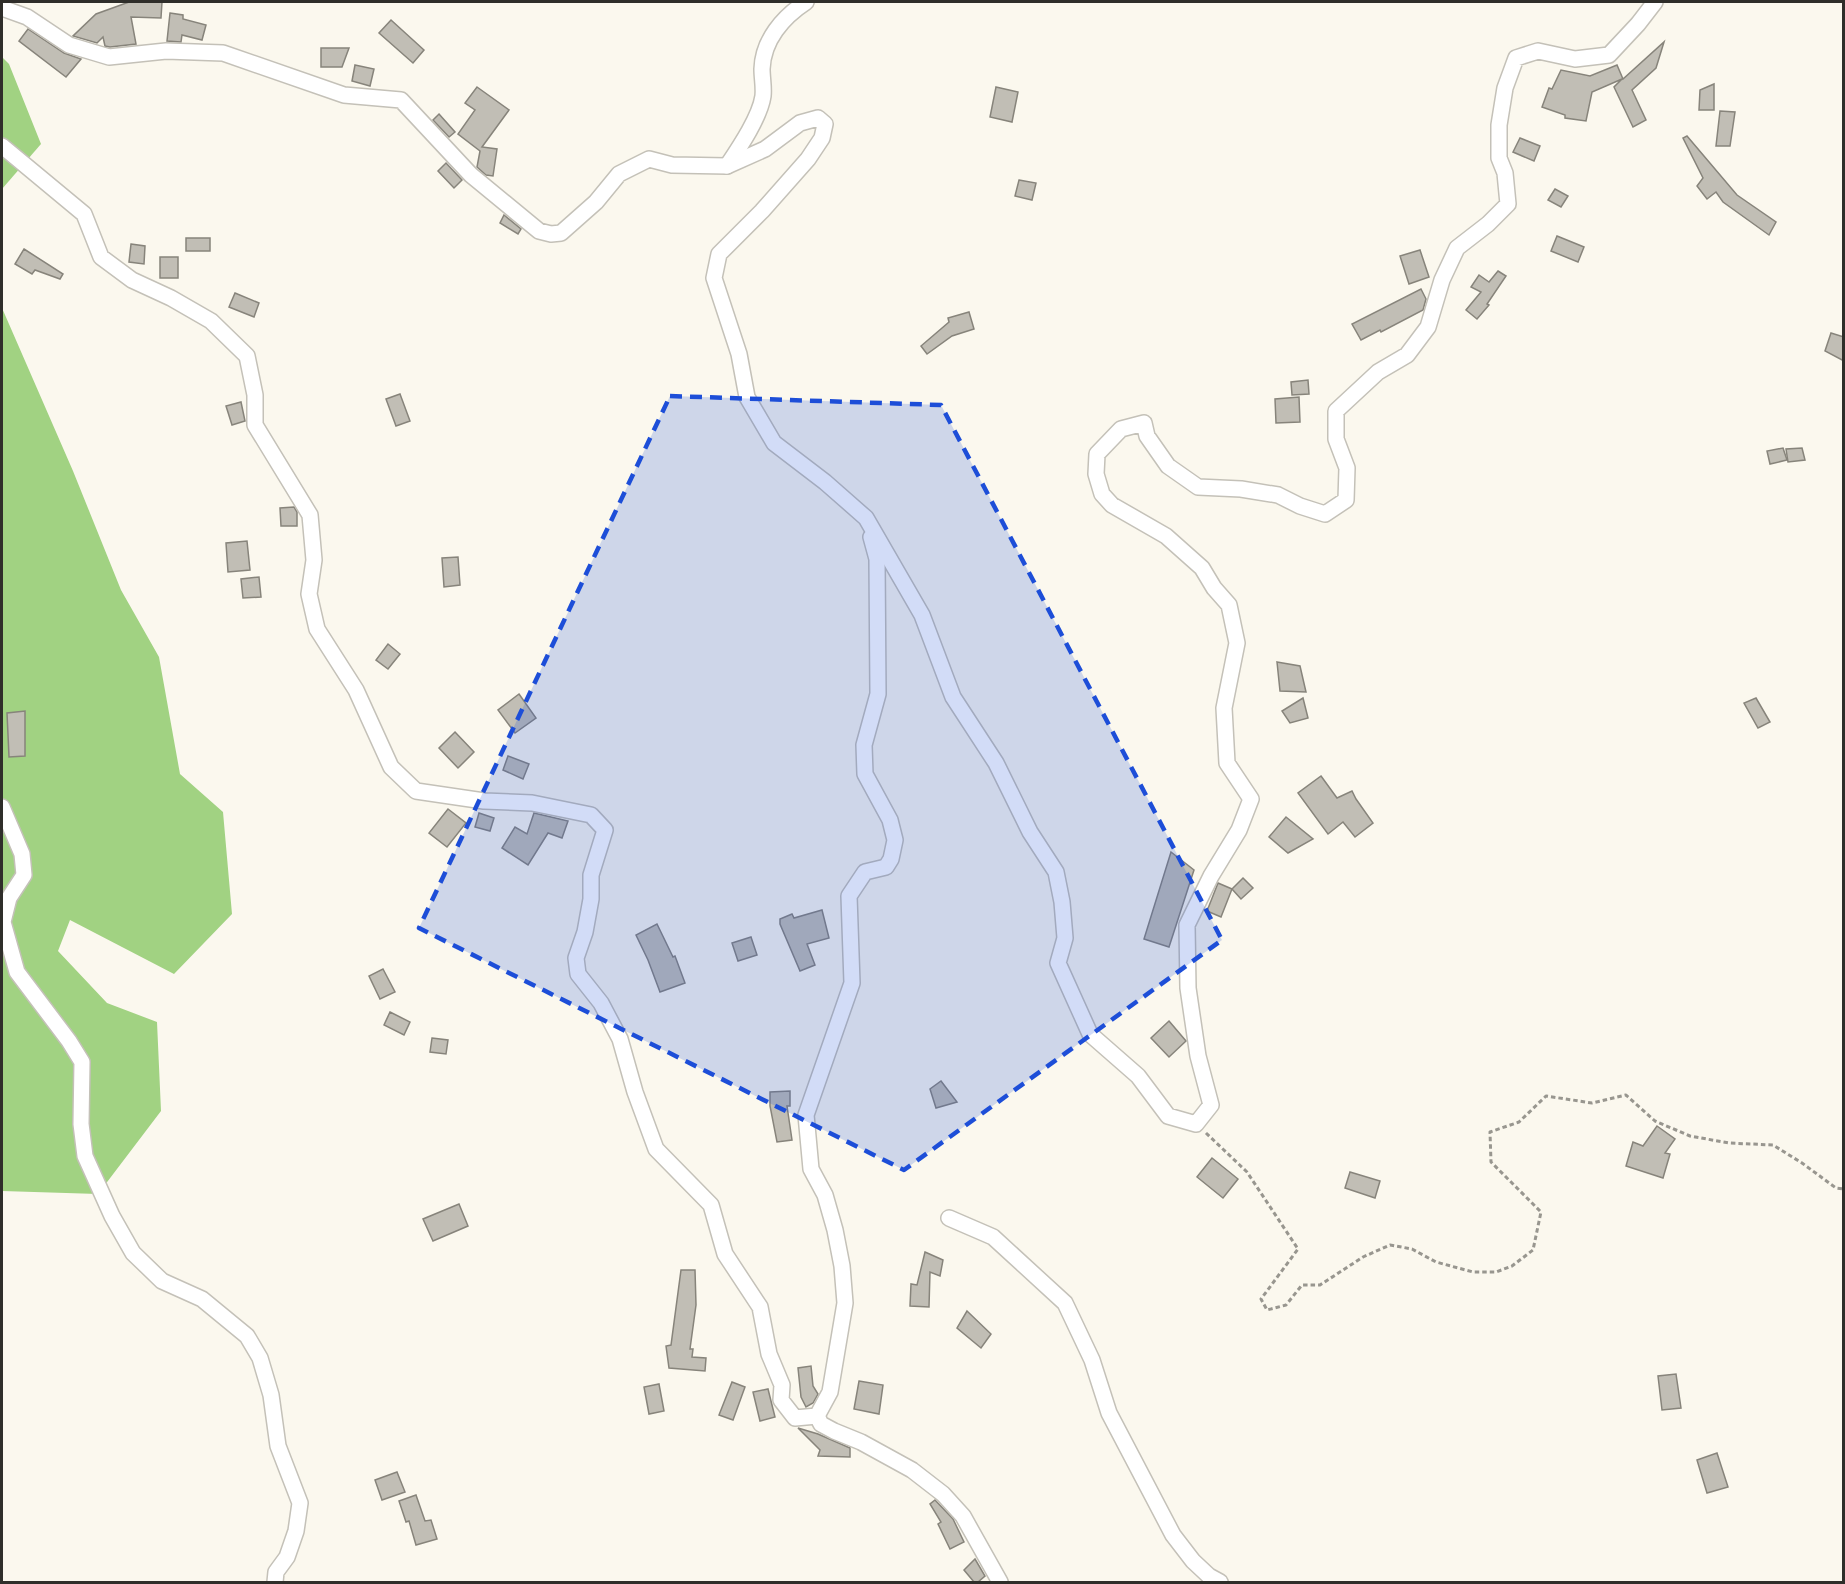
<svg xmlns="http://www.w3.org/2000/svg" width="1845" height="1584" viewBox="0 0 1845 1584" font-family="Mulish,sans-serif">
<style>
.forest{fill:#a1d282}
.building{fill:#c1beb5;stroke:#87847b;stroke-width:1.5}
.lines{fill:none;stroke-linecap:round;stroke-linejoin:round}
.minor-casing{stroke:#c4c1b8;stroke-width:18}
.path{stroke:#98968f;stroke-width:3;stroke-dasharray:4.5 3;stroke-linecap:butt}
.minor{stroke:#fff;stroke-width:15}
.marked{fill:#1d4ed8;fill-opacity:0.2;stroke:#1d4ed8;stroke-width:4.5;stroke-dasharray:12 8;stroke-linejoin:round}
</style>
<rect width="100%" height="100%" fill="#fbf8ee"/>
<g class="forest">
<polygon points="2,57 9,64 41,144 2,189"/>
<polygon points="2,308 73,471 121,590 159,657 180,774 223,812 232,914 174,974 70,920 58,951 107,1003 157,1022 161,1111 98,1194 2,1191"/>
</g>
<g class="building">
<polygon points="129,2 162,2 161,18 131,17 136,44 110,47 105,46 103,37 97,43 73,36 96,14"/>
<polygon points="170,13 183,15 183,19 206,25 202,40 182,35 181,42 167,41"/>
<polygon points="391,20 424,50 413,63 379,33"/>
<polygon points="28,29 64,53 81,59 66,77 19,41"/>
<polygon points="1664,42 1656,68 1632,90 1646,120 1633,127 1614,87 1622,79 1592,92 1586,121 1565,118 1565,115 1542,107 1549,88 1552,89 1561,70 1590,76 1617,65 1623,79"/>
<polygon points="321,48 349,48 342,67 321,67"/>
<polygon points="355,65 374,69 370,86 352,81"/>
<polygon points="1714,84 1714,110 1699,110 1700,90"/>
<polygon points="477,87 509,110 482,147 497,149 493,176 486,175 477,167 480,151 458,134 475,110 465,103"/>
<polygon points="996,87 1018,92 1012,122 990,117"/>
<polygon points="1720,111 1735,112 1730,146 1716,146"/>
<polygon points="439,114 455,132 449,137 433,120"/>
<polygon points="1687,136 1737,195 1776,222 1769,235 1723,202 1716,192 1707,199 1697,186 1703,178 1683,138"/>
<polygon points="1520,138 1540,146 1534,161 1513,152"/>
<polygon points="446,163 462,180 454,188 438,171"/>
<polygon points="1019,180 1036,183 1032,200 1015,196"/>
<polygon points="1555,189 1568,196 1561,207 1548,200"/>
<polygon points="504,215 521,229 518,234 500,223"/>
<polygon points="1557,236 1584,247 1578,262 1551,251"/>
<rect x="186" y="238" width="24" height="13"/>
<polygon points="131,244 145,246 144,264 129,262"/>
<polygon points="24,249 63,274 60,279 35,270 32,274 15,264"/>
<polygon points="1420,250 1429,277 1409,284 1400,256"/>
<rect x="160" y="257" width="18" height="21"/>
<polygon points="1498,271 1506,276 1487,304 1489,305 1477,319 1466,310 1481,292 1471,287 1479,275 1489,282"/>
<polygon points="1421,289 1426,299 1423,310 1381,332 1380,330 1361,340 1352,324"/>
<polygon points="235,293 259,303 254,317 229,307"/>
<polygon points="969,312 974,329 952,336 927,354 921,346 949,322 948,318"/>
<polygon points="1831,333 1844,337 1844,361 1825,351"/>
<polygon points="1308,380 1309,394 1292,395 1291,382"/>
<polygon points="400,394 410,421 396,426 386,399"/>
<polygon points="1299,397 1300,422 1276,423 1275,399"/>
<polygon points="241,402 245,421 232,425 226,406"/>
<polygon points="1783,448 1787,460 1770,464 1767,451"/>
<polygon points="1802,448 1805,460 1788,462 1786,449"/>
<polygon points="294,507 297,512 297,526 281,526 280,508"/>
<polygon points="247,541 250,570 228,572 226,543"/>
<polygon points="458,557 460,585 444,587 442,558"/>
<polygon points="259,577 261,597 243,598 241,579"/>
<polygon points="388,644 400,654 388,669 376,660"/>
<polygon points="1277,662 1300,666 1306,692 1280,691"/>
<polygon points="519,694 536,718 515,733 498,710"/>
<polygon points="1303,698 1308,718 1290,723 1282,711"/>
<polygon points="1756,698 1770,722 1758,728 1744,703"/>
<polygon points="25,711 25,756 9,757 7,713"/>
<polygon points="455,732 474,752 458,768 439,748"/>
<polygon points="508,756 529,764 523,779 503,770"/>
<polygon points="1321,776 1337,798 1352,791 1356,799 1373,823 1355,837 1343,822 1328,834 1298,793"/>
<polygon points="448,809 466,823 447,847 429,833"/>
<polygon points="479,813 494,818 490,831 475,827"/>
<polygon points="534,813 568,821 562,838 548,833 528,865 502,848 515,827 527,834"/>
<polygon points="1286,817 1313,839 1288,853 1269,837"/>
<polygon points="1171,852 1194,870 1169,947 1144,939"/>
<polygon points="1243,878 1253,888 1241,899 1232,889"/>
<polygon points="1218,883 1232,889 1221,917 1207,911"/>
<polygon points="822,910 829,938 807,944 815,965 800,971 780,924 780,919 792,914 794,918"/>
<polygon points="657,924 673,957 675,956 685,983 660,992 648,960 636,935"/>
<polygon points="751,937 757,955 738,961 732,943"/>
<polygon points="383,969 395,992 380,999 369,976"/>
<polygon points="390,1012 410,1022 404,1035 384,1025"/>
<polygon points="1169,1021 1186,1041 1169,1057 1151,1038"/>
<polygon points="432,1038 448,1040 446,1054 430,1052"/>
<polygon points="941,1081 957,1102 936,1108 930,1089"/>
<polygon points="790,1091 790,1106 787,1106 792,1140 777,1142 770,1106 770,1092"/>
<polygon points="1657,1126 1675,1139 1665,1153 1670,1154 1663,1178 1626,1166 1633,1142 1643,1146"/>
<polygon points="1212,1158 1238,1179 1223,1198 1197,1177"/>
<polygon points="1350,1172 1380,1181 1375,1198 1345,1188"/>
<polygon points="459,1204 468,1226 433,1241 423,1219"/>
<polygon points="925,1252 943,1260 940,1276 930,1272 929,1307 910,1306 911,1284 917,1285"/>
<polygon points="681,1270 695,1270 696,1305 690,1349 693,1349 692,1357 706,1358 705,1371 669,1368 666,1346 671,1345"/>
<polygon points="967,1311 991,1334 981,1348 957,1328"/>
<polygon points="811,1366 813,1386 818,1394 813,1403 806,1407 801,1397 798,1368"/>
<polygon points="1676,1374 1681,1408 1662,1410 1658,1376"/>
<polygon points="859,1381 883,1385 879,1414 854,1409"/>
<polygon points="732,1382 745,1387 733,1420 719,1415"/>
<polygon points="659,1384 664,1411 649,1414 644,1387"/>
<polygon points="768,1389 775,1417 760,1421 753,1392"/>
<polygon points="798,1428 818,1434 850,1448 850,1457 818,1456 820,1450"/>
<polygon points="1717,1453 1728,1487 1707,1493 1697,1460"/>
<polygon points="397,1472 405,1492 382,1500 375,1480"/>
<polygon points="416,1495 425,1521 431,1520 437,1539 416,1545 409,1521 406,1522 399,1501"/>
<polygon points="935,1500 953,1519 964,1542 950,1549 938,1524 941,1522 930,1504"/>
<polygon points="975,1559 985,1576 978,1582 974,1582 964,1570"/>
</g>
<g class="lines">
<g class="minor-casing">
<g id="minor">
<polyline points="2,8 27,17 69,45 109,57 166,51 223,53 344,95 401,100 471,175 539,231 551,234 561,233 596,202 619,174 649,159 672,165 727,166 765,149 800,123 818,118 825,124 822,138 808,159 762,211 719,254 714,278 739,354 747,397 774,443 825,482 866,518 922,615 953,697 996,763 1030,832 1056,872 1062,902 1065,938 1058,963 1090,1034 1138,1076 1168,1116 1196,1124 1211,1105 1198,1056 1188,988 1187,925 1211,876 1239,830 1251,799 1227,763 1224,708 1237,643 1229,605 1214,588 1202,568 1166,536 1112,505 1102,494 1096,474 1097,454 1121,429 1144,423 1147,436 1168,466 1198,487 1241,489 1278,495 1300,506 1325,514 1346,500 1347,468 1336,439 1336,411 1378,372 1407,355 1428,327 1442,280 1457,248 1488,224 1508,204 1505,173 1499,158 1499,125 1505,88 1516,58 1538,51 1575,59 1609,55 1638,24 1655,2"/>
<polyline points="2,146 84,214 101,257 132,280 171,298 211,321 247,356 255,395 255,425 310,515 314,560 309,594 317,629 356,690 391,767 416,791 484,801 532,803 591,815 605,830 591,875 591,899 585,932 576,958 578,974 601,1003 620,1039 635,1092 656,1149 711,1205 725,1254 760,1307 769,1354 782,1385 781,1400 795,1418 817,1416 830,1392 845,1303 842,1266 835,1230 825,1195 811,1169 806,1115 852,983 849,896 865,872 886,867 891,859 895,840 890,820 865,774 864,745 878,694 877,559 871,537"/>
<path d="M 727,166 C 739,148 760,117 763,96 C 764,87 762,78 762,69 C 763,40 783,17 806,2"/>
<polyline points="2,807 22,854 24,875 9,898 3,922 17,972 69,1041 82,1062 81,1124 85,1156 112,1216 133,1253 162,1281 202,1299 247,1336 260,1358 271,1395 278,1446 300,1503 296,1531 287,1557 276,1572 275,1582"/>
<polyline points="949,1218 993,1237 1065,1303 1092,1360 1109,1413 1173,1535 1193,1561 1209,1576 1220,1582"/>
<polyline points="817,1416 821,1424 834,1431 861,1442 912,1470 943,1494 963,1516 1000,1582"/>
</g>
</g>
<polyline class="path" points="1206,1133 1247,1172 1298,1249 1261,1299 1267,1310 1286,1305 1302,1285 1320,1285 1363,1257 1390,1245 1412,1249 1436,1262 1473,1272 1496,1272 1512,1266 1533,1250 1541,1212 1491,1162 1490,1132 1519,1122 1546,1096 1592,1103 1626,1095 1655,1121 1690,1136 1729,1143 1773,1145 1802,1163 1836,1188 1844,1189"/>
<use href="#minor" class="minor"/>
</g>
<path class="marked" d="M 670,396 L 941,405 L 1222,940 L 904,1170 L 419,928 Z"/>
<rect width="1845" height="1584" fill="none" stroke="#2f2e2a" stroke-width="6"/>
</svg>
